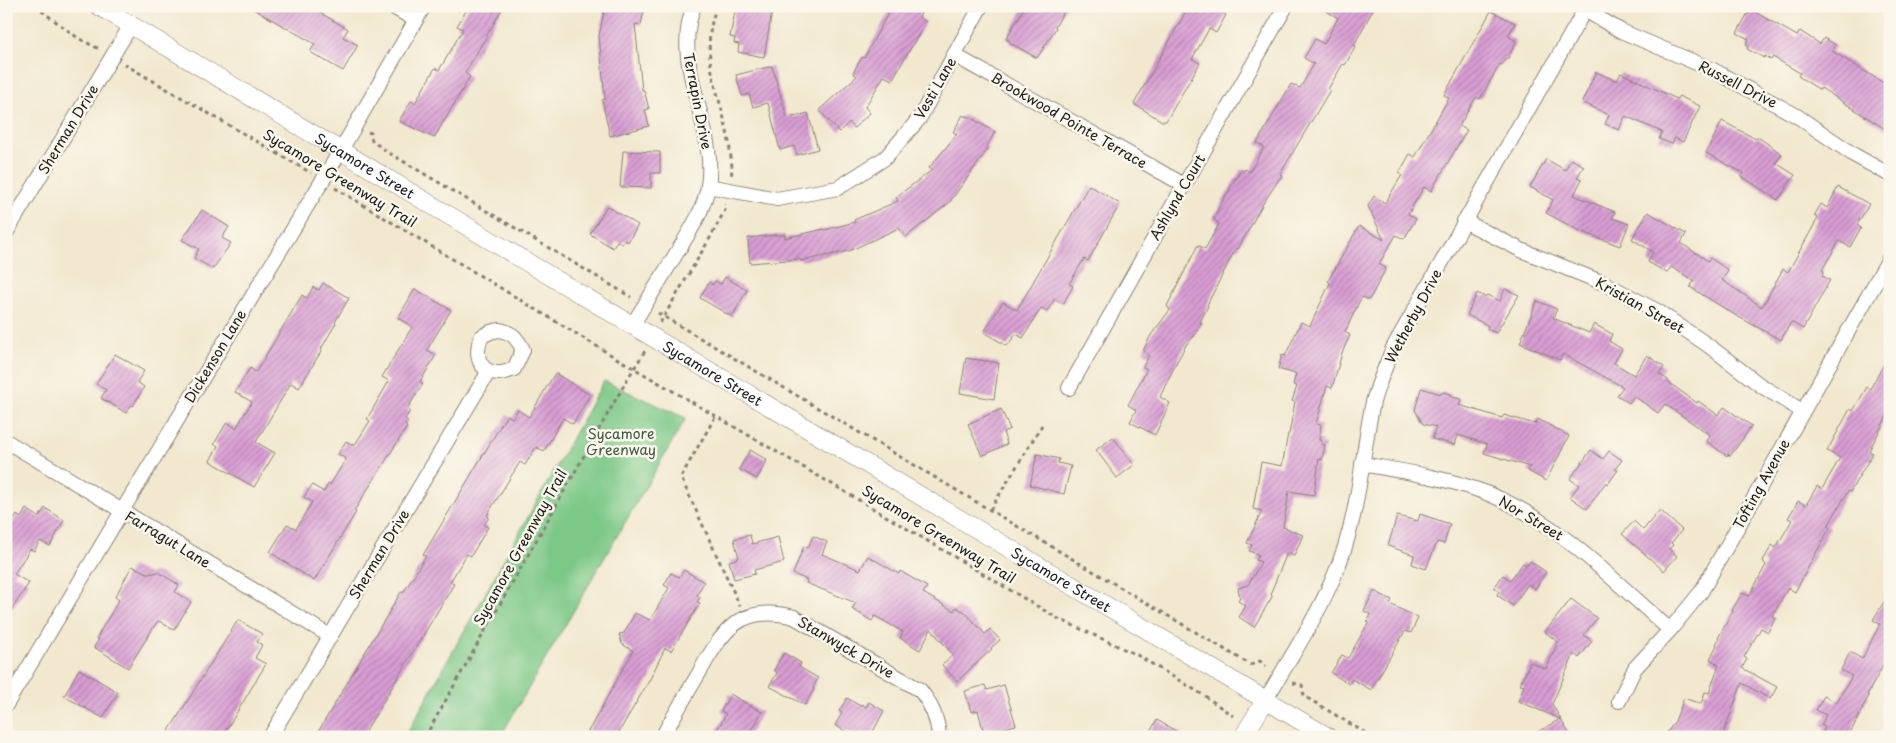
<svg xmlns="http://www.w3.org/2000/svg" width="1896" height="743" viewBox="0 0 1896 743" font-family="'Playpen Sans',sans-serif">
<style>
.green{fill:#7cc886;stroke:#4c7251}
.building{fill:url(#building-hatch)}
.lines{fill:none;stroke-linecap:round;stroke-linejoin:round}
.minor-casing{stroke:#878276;stroke-width:16}
.tertiary-casing{stroke:#878276;stroke-width:19}
.path{stroke:#878276;stroke-width:3;stroke-dasharray:4 4;stroke-linecap:butt}
.minor{stroke:#fff;stroke-width:14}
.tertiary{stroke:#fff;stroke-width:18}
.labels{text-anchor:middle;dominant-baseline:central;stroke-width:5;stroke-linejoin:round;paint-order:stroke}
.street-label{font-size:14px;fill:#1c1c1c;stroke:#fbf7ec}
.park-label{font-size:14px;fill:#3e5841;stroke:#fbf7ec}
</style>
<defs>
<pattern id="building-hatch" width="6" height="6" patternUnits="userSpaceOnUse" patternTransform="scale(1.25)"><rect width="6" height="6" fill="#d99ed4"/><path d="M-1 1l2-2M0 6l6-6M5 7l2-2" fill="none" stroke="#af80ab"/></pattern>
</defs>
<rect width="100%" height="100%" fill="#fbf7ec"/>
<filter id="ink" filterUnits="userSpaceOnUse"><feTurbulence type="fractalNoise" baseFrequency=".02" numOctaves="2"/><feDisplacementMap in="SourceGraphic" scale="10" xChannelSelector="R" yChannelSelector="G"/><feConvolveMatrix kernelMatrix="1 2 1 2 8 2 1 2 1" color-interpolation-filters="sRGB"/></filter>
<filter id="wash" filterUnits="userSpaceOnUse"><feTurbulence type="fractalNoise" baseFrequency=".0096" numOctaves="4" result="noise"/><feDisplacementMap in="SourceGraphic" scale="20" xChannelSelector="R" yChannelSelector="G"/><feGaussianBlur stdDeviation="1.12" result="paint"/><feColorMatrix in="noise" values="0 0 0 0 0 0 0 0 0 0 0 0 0 0 0 0 0 1.4 0 .05"/><feComposite in="paint" operator="in"/></filter>
<g filter="url(#wash)">
<rect width="100%" height="100%" fill="#f2e8cf"/>
<polygon class="green" points="604,381 686,418 500,737 405,737"/>
<g id="blocks">
<g class="building">
<polygon points="248,6 320,6 317,11 348,29 343,37 358,45 343,71 310,52 315,44"/>
<polygon points="469,6 504,6 465,73 470,77 434,138 399,121 411,101 415,103 435,68 439,70 444,62 463,29 457,26"/>
<polygon points="605,6 645,6 641,25 635,24 642,90 644,90 649,109 645,110 649,126 610,136 602,100 605,99 599,36"/>
<polygon points="736,6 773,6 764,57 738,52 739,44 734,43 735,38 730,37"/>
<polygon points="892,6 925,6 919,17 926,22 892,80 884,76 865,107 870,113 854,128 849,122 839,132 819,110 857,76 853,73 862,57 864,58"/>
<polygon points="1025,6 1067,6 1055,27 1056,28 1037,58 1010,43 1010,41 1006,39"/>
<polygon points="1189,6 1214,6 1226,15 1216,33 1209,29 1192,59 1200,63 1166,121 1162,121 1134,104"/>
<polygon points="1318,6 1375,6 1354,45 1356,46 1345,65 1343,64 1328,89 1330,90 1280,174 1282,175 1262,205 1238,249 1236,248 1207,305 1208,306 1200,322 1202,323 1194,336 1186,345 1175,365 1160,397 1170,403 1155,435 1130,422 1136,410 1128,405 1147,369 1143,367 1149,355 1143,351 1151,335 1170,310 1167,306 1198,245 1205,249 1219,224 1213,218 1241,169 1244,171 1245,169 1250,172 1264,147 1257,143 1291,84 1300,88 1314,64 1304,58 1315,39 1324,44 1338,18"/>
<polygon points="1750,9 1797,36 1800,31 1820,44 1824,38 1836,45 1832,51 1890,87 1890,132 1821,88 1820,90 1798,76 1800,73 1773,57 1771,60 1765,56 1764,58 1747,49 1749,46 1746,44 1749,39 1737,33"/>
<polygon points="1491,11 1515,23 1508,36 1516,41 1515,44 1507,60 1505,59 1502,65 1500,64 1480,99 1476,97 1459,126 1467,130 1431,191 1424,187 1408,214 1416,219 1404,239 1396,235 1379,264 1386,268 1382,276 1369,300 1363,297 1360,300 1345,332 1350,335 1342,353 1332,388 1327,386 1316,424 1321,425 1319,440 1322,441 1321,444 1325,445 1322,460 1319,459 1314,495 1289,491 1283,527 1303,535 1294,556 1287,553 1271,592 1272,597 1254,627 1239,617 1246,606 1238,601 1240,598 1238,588 1248,585 1261,562 1256,560 1259,555 1249,551 1252,545 1247,543 1262,511 1253,509 1261,462 1282,466 1288,434 1289,434 1295,402 1292,401 1297,386 1293,385 1296,374 1278,369 1282,355 1285,356 1301,322 1310,326 1330,283 1328,281 1359,226 1384,240 1368,206 1374,196 1385,203 1402,175 1399,173 1410,154 1415,157 1449,98 1444,95"/>
<polygon points="772,66 787,117 792,115 793,117 808,113 818,149 797,155 794,146 780,150 768,103 753,107 749,94 742,96 736,75"/>
<polygon points="1596,72 1617,81 1621,73 1677,99 1679,96 1700,106 1683,142 1675,138 1672,144 1659,139 1662,132 1625,116 1619,130 1605,124 1609,115 1582,102"/>
<polygon points="963,115 965,117 966,115 995,132 986,148 988,149 949,203 906,237 899,228 849,251 801,261 800,259 750,263 748,238 775,235 785,235 785,238 824,229 824,230 855,222 854,220 898,201 896,197 932,170 929,168 957,134 953,132"/>
<polygon points="1722,121 1756,139 1758,137 1782,154 1776,163 1795,175 1778,200 1741,176 1743,173 1706,153"/>
<polygon points="623,151 660,152 660,173 651,173 651,188 620,187"/>
<polygon points="1546,159 1565,170 1571,159 1584,166 1577,177 1582,179 1574,195 1615,212 1612,218 1629,224 1620,246 1578,230 1546,213 1553,200 1530,187"/>
<polygon points="1089,185 1120,204 1088,261 1084,259 1069,284 1073,286 1063,304 1055,299 1047,311 1041,308 1023,338 1016,334 1007,346 984,332 1003,302 1017,310"/>
<polygon points="1838,187 1869,204 1857,225 1861,228 1850,247 1839,241 1822,270 1824,271 1822,276 1830,280 1803,329 1791,322 1781,340 1735,315 1690,287 1694,281 1671,267 1667,273 1648,262 1653,252 1632,239 1648,212 1686,234 1681,243 1708,261 1710,258 1728,270 1722,280 1762,307 1783,269 1788,272 1818,218 1814,216 1821,204 1827,208"/>
<polygon points="607,206 638,225 628,242 625,240 622,244 617,241 613,248 590,234"/>
<polygon points="202,210 229,227 222,238 231,243 213,269 194,258 199,249 182,240"/>
<polygon points="725,277 747,290 732,317 700,298 709,282 713,285 715,281 721,284"/>
<polygon points="323,283 349,298 335,322 336,323 321,349 322,350 299,388 291,383 256,442 275,453 254,487 210,461 218,446 214,444 227,422 236,428 252,402 235,392 250,368 256,372 302,295 307,298 313,287 319,290"/>
<polygon points="415,289 451,310 427,350 436,355 420,382 423,384 407,409 410,411 405,419 408,421 405,425 407,427 354,511 356,512 314,581 270,552 287,524 296,529 312,502 304,497 312,485 324,492 328,484 330,485 346,459 338,454 346,441 354,446 370,421 367,419 389,381 382,377 412,327 398,318"/>
<polygon points="1505,289 1519,295 1496,333 1487,329 1488,326 1485,324 1467,315 1477,293 1485,297 1487,295 1500,301"/>
<polygon points="1537,301 1557,309 1553,318 1589,333 1594,324 1612,334 1609,341 1622,349 1614,363 1634,375 1647,355 1664,367 1659,374 1668,380 1668,382 1697,403 1698,401 1718,415 1724,407 1752,426 1730,456 1728,454 1727,456 1706,441 1710,435 1665,404 1658,413 1634,396 1629,403 1617,395 1623,387 1563,354 1560,360 1520,343"/>
<polygon points="1890,353 1890,410 1869,451 1873,453 1850,492 1848,491 1828,526 1830,527 1795,592 1788,588 1772,616 1775,618 1768,632 1761,628 1744,657 1747,659 1742,668 1777,687 1770,699 1742,683 1722,737 1664,737 1675,721 1684,698 1701,704 1705,692 1709,693 1719,665 1710,659 1717,645 1716,644 1719,639 1718,638 1733,611 1732,610 1742,593 1749,596 1766,565 1763,561 1772,545 1776,548 1792,520 1788,518 1798,501 1806,505 1817,486 1822,489 1840,458 1827,451 1850,409 1853,411 1867,387 1870,389"/>
<polygon points="115,354 144,371 137,382 144,387 133,406 131,405 126,413 101,398 106,390 96,384"/>
<polygon points="966,358 999,363 994,399 960,393"/>
<polygon points="555,373 590,395 573,424 563,418 544,451 536,447 525,465 520,462 487,515 489,517 484,525 488,527 471,556 467,554 450,582 454,584 362,737 315,737 401,592 403,593 426,556 423,555 507,415 512,418 518,410 529,417"/>
<polygon points="1421,388 1441,394 1443,392 1451,394 1452,397 1461,399 1459,405 1502,418 1504,415 1535,424 1538,419 1569,436 1546,481 1528,471 1530,467 1484,453 1487,444 1458,435 1455,445 1432,439 1436,427 1423,424 1415,410"/>
<polygon points="1001,409 1010,429 1003,432 1007,444 982,456 968,424"/>
<polygon points="1113,437 1134,465 1117,478 1096,450"/>
<polygon points="750,450 767,460 757,479 739,469"/>
<polygon points="1591,450 1603,459 1609,451 1622,460 1615,469 1618,470 1608,484 1606,482 1587,509 1570,497 1579,485 1570,479"/>
<polygon points="1037,454 1059,459 1058,463 1071,466 1064,494 1030,485"/>
<polygon points="45,508 64,520 50,546 40,541 34,551 30,549 14,574 29,583 6,618 6,532 17,515 21,518 26,509 39,517"/>
<polygon points="1660,510 1682,530 1671,543 1673,545 1669,549 1677,556 1664,571 1622,534 1634,521 1643,530"/>
<polygon points="1420,514 1450,524 1444,544 1437,542 1426,569 1412,564 1414,555 1388,546 1397,516 1418,521"/>
<polygon points="750,535 752,544 778,537 784,562 754,570 755,574 734,579 729,561 739,558 734,539"/>
<polygon points="813,536 827,542 822,554 860,570 868,556 899,574 900,571 927,587 923,593 954,611 956,607 965,612 985,634 990,629 1000,640 991,648 992,649 957,681 942,665 953,655 931,629 920,650 900,638 903,632 875,616 872,621 852,609 856,603 806,583 807,580 793,574 804,546 808,548"/>
<polygon points="1530,561 1546,572 1535,589 1528,584 1513,606 1497,595 1499,591 1494,588 1503,575 1510,580 1523,563 1527,565"/>
<polygon points="132,566 149,574 158,572 179,585 175,592 191,602 174,630 159,621 157,622 128,668 94,647 99,639 97,638 101,630 119,600 115,597"/>
<polygon points="684,570 704,582 697,595 700,597 697,602 700,603 671,651 665,648 650,679 616,737 585,737 633,651 622,644 619,634 624,633 635,613 650,620 669,588 664,585 671,573 679,577"/>
<polygon points="1374,591 1392,600 1390,604 1418,618 1411,633 1405,631 1371,690 1352,679 1349,684 1331,673 1342,655 1348,658 1369,622 1367,621 1370,614 1364,611"/>
<polygon points="1890,592 1890,653 1867,695 1869,696 1862,708 1863,708 1848,737 1820,737 1825,727 1821,725 1826,715 1816,710 1824,696 1836,703 1852,676 1841,670 1850,652 1862,659 1880,624 1873,620"/>
<polygon points="1571,599 1597,618 1584,635 1592,641 1579,658 1574,654 1552,704 1571,737 1529,737 1560,719 1518,701 1524,686 1520,685 1530,662 1546,669 1558,642 1545,632"/>
<polygon points="238,620 262,634 257,642 262,645 255,658 266,664 222,737 165,737"/>
<polygon points="784,653 801,663 799,667 818,678 813,688 814,689 805,705 769,686 777,673 774,670"/>
<polygon points="79,669 118,692 103,718 64,696"/>
<polygon points="985,685 987,690 1004,685 1016,725 984,734 978,710 971,712 965,691"/>
<polygon points="730,694 762,712 748,737 713,737 726,714 721,711"/>
<polygon points="847,698 860,706 861,704 866,707 869,702 884,711 870,737 855,737 835,725 842,713 839,711"/>
<polygon points="1157,720 1186,737 1147,737"/>
</g>
</g>
</g>
<g filter="url(#ink)">
<use href="#blocks" fill-opacity="0" stroke="#878276" stroke-width="1"/>
<g class="lines">
<g class="minor-casing">
<g id="minor">
<polyline points="391,6 416,20"/>
<polyline points="1578,6 1621,31 1713,70 1797,116 1854,155 1890,175"/>
<polyline points="954,55 1184,185"/>
<polyline points="708,186 777,199 838,188 885,158 919,119 981,6"/>
<polyline points="1464,221 1521,250 1606,284 1659,312 1709,346 1760,385 1802,411"/>
<polyline points="6,233 131,25"/>
<path d="M 632,325 C 647,302 661,278 676,254 C 689,233 704,211 708,186 C 718,126 670,65 694,6"/>
<path d="M 499,330 C 512,332 517,338 523,350 L 514,369 C 488,381 471,364 481,337 L 490,332 Z"/>
<polyline points="1069,388 1286,6"/>
<polyline points="6,441 330,636"/>
<path d="M 1362,464 C 1402,471 1442,477 1481,491 C 1555,518 1612,579 1670,630"/>
<path d="M 1266,699 C 1298,645 1335,591 1350,529 C 1361,487 1364,444 1373,402 C 1378,383 1386,366 1393,348 L 1587,6"/>
<polyline points="1619,701 1635,668 1670,630 1701,592 1890,257"/>
<polyline points="6,705 122,511 341,150 424,6"/>
<polyline points="270,737 489,371"/>
<path d="M 662,737 C 674,716 686,695 699,673 C 723,631 739,603 794,617 L 920,690 C 931,704 938,718 939,737"/>
</g>
</g>
<g class="tertiary-casing">
<g id="tertiary">
<path id="s1" d="M 99,6 L 632,325 L 1328,737"/>
<polyline points="1243,737 1266,699"/>
</g>
</g>
<g class="path">
<polyline points="35,6 78,38 99,49"/>
<path d="M 717,6 C 696,59 724,97 730,150 C 731,158 733,168 731,176"/>
<polyline points="124,64 311,173"/>
<polyline points="368,132 371,133 372,141 391,154 631,297"/>
<polyline points="335,188 613,356 837,487 1057,618 1137,655 1205,696 1233,716"/>
<polyline points="658,313 1251,665"/>
<polyline points="660,323 710,238 725,210 725,204"/>
<polyline points="715,417 682,475 682,480 740,606"/>
<polyline points="990,510 1042,425"/>
<polyline points="1251,665 1260,661 1266,667"/>
<polyline points="1293,683 1302,685 1304,696 1372,737"/>
<polyline points="1267,736 1269,737"/>
<polyline points="425,737 628,378 645,351"/>
</g>
<use href="#minor" class="minor"/>
<use href="#tertiary" class="tertiary"/>
</g>
</g>
<g class="labels">
<g class="street-label">
<text transform="translate(1738 84) rotate(27)">Russell Drive</text>
<text transform="translate(935 88) rotate(-60)">Vesti Lane</text>
<text transform="translate(698 101) rotate(79)">Terrapin Drive</text>
<text transform="translate(1069 120) rotate(30)">Brookwood Pointe Terrace</text>
<text transform="translate(68 129) rotate(-59)">Sherman Drive</text>
<text stroke="none"><textPath href="#s1" startOffset="310">Sycamore Street</textPath></text>
<text transform="translate(340 178) rotate(31)">Sycamore Greenway Trail</text>
<text transform="translate(1177 197) rotate(-60)">Ashlynd Court</text>
<text transform="translate(1640 305) rotate(29)">Kristian Street</text>
<text transform="translate(1413 316) rotate(-62)">Wetherby Drive</text>
<text transform="translate(215 356) rotate(-59)">Dickenson Lane</text>
<text stroke="none"><textPath href="#s1" startOffset="715">Sycamore Street</textPath></text>
<text transform="translate(1761 484) rotate(-61)">Tofting Avenue</text>
<text transform="translate(1531 518) rotate(31)">Nor Street</text>
<text transform="translate(939 534) rotate(31)">Sycamore Greenway Trail</text>
<text transform="translate(168 539) rotate(31)">Farragut Lane</text>
<text transform="translate(520 547) rotate(-61)">Sycamore Greenway Trail</text>
<text transform="translate(379 554) rotate(-59)">Sherman Drive</text>
<text stroke="none"><textPath href="#s1" startOffset="1120">Sycamore Street</textPath></text>
<text transform="translate(846 647) rotate(30)">Stanwyck Drive</text>
</g>
<g class="park-label">
<text x="621" y="433">Sycamore<tspan x="621" dy="16">Greenway</tspan></text>
</g>
</g>
<rect width="1896" height="743" fill="none" stroke="#fbf7ec" stroke-width="25"/>
</svg>
